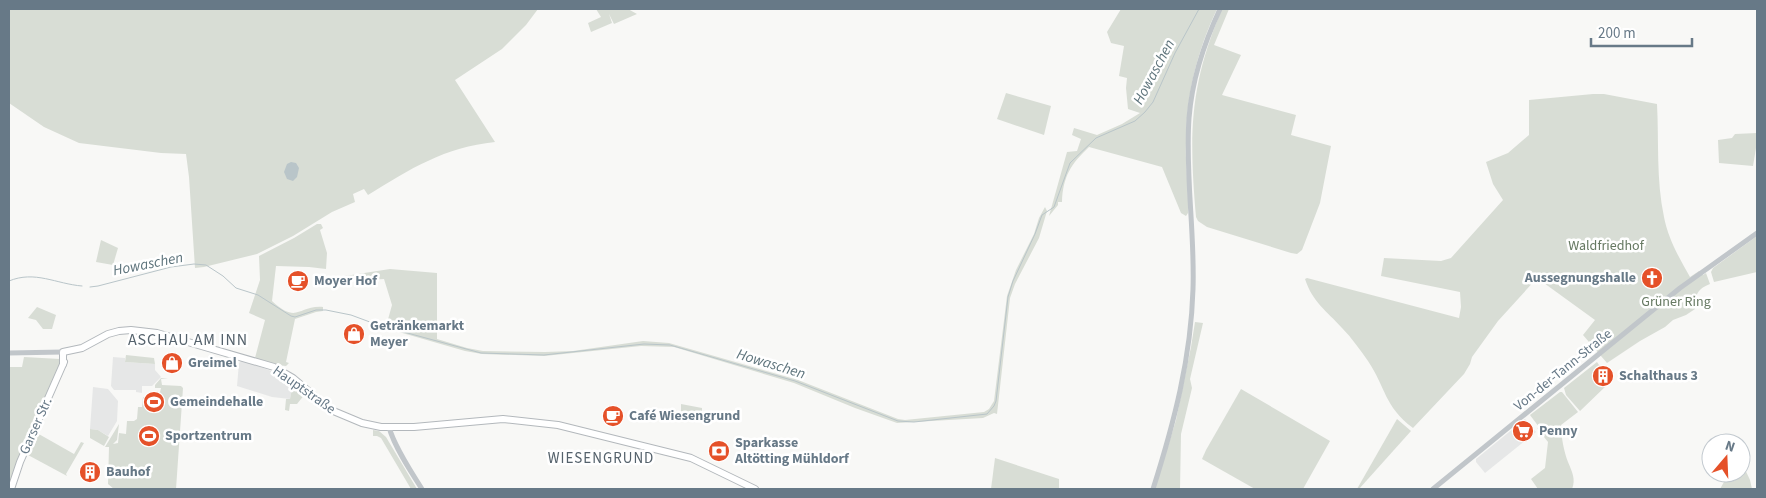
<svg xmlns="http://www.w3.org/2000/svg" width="1766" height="498" viewBox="0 0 1766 498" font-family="'Source Sans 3',sans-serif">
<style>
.built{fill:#e6e7e7}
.green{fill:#d8ddd5}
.water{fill:#b9c5c9}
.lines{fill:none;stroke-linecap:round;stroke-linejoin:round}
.stream{stroke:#b9c5c9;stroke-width:1}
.major-casing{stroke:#b3b8bc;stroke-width:8}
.minor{stroke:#c1c6ca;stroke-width:5}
.major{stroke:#fff;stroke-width:6}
.labels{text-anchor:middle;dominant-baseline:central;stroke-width:5;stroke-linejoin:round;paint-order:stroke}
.park-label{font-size:14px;fill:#667962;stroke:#fff}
.poi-label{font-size:14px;font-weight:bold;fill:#677987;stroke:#fff;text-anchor:start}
.street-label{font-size:14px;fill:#677987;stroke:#fff}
.water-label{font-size:15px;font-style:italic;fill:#5e747c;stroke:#fff}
.neighbourhood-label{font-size:15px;letter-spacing:1px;fill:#55626c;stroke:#fff}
.quarter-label{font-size:16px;letter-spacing:1px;fill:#55626c;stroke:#fff}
</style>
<rect width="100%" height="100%" fill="#f8f8f6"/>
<g class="built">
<polygon points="113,357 125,358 125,362 155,364 155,370 161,377 152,386 142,386 142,393 136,392 136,390 114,390 111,386"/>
<polygon points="242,360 274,372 293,383 290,399 272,397 237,386 239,363"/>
<polygon points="93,387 108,389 118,401 117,421 108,436 98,430 90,429"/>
<polygon points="1525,419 1536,432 1485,473 1476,462 1476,459"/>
</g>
<g class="green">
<path d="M 9,9 L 538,9 L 526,25 L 502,49 L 455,80 L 495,142 C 445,147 410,169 368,195 L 364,189 L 353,194 L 355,202 L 332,212 L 293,236 L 257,254 L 204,267 L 195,268 L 189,177 L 186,154 L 161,153 L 79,143 L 44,127 L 9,103 Z"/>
<polygon points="596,9 628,9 637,14 614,24 609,14 612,23 591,32 588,23 601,17"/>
<path d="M 1121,9 L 1217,9 C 1197,51 1186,96 1186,143 C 1185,166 1189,190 1188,213 L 1186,216 L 1181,213 L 1162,167 L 1089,147 C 1071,164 1063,176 1062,202 L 1058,202 L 1058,205 L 1049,216 L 1067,152 L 1077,151 L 1081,139 L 1072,135 L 1074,128 L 1097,135 L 1122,124 L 1140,113 L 1128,109 L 1126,88 L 1127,78 L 1119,76 L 1124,46 L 1111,43 L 1107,32 Z"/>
<path d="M 1222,9 L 1229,9 L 1214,45 L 1241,55 L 1222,95 L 1296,115 L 1291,135 L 1331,146 L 1320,203 L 1302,250 L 1297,254 L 1291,253 L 1207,227 L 1198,221 L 1196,217 C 1189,135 1189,86 1222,9 Z"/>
<polygon points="1006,93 1051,106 1044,135 997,119"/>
<path d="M 1593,94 L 1604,94 L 1657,104 C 1659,141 1656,180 1664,217 C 1668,238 1679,258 1690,277 L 1699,271 L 1703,275 L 1706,273 L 1710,284 C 1697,289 1695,295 1695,309 L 1686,315 L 1673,320 L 1665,327 L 1640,341 L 1607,363 L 1583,335 L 1595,320 L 1537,278 L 1498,321 L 1472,357 L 1470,364 L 1464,374 L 1413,428 C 1384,406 1386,388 1368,361 C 1360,350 1352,338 1342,328 C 1326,310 1313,303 1305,279 L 1307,278 L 1459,318 L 1461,307 L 1460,292 L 1381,276 L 1384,258 L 1441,261 L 1451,258 L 1503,200 L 1493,184 L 1486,162 L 1508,153 L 1529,135 L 1529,100 Z"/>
<polygon points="1757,133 1757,147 1756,148 1753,166 1719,163 1718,140 1732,138 1735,134"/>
<polygon points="1045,207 1047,211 1039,238 1015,284 1010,298 997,414 994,413 983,418 897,423 855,408 794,383 674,347 641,346 544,356 482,354 465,351 392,330 387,323 392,305 384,279 355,281 346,279 345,276 390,269 437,273 437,339 467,348 483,351 545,352 573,351 643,341 669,343 798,380 898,419 905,420 984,412 989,409 994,401 1007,296 1016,270 1034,234 1039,218"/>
<path d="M 317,224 L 321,224 L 323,228 L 320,230 L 327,253 L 326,269 L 309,267 L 276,266 L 272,301 C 298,325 298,305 323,307 L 323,311 L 316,312 L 295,319 L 286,362 L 289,363 L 286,366 L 277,365 L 255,358 L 265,320 L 249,313 L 260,280 L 259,256 L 294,238 Z"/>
<polygon points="1757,236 1757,272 1714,282 1711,272 1713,268"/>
<polygon points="101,240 118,248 113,265 96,262"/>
<polygon points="37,307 56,315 52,329 43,329 36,320 28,318"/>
<polygon points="1195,322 1203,323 1190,379 1192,388 1181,434 1180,489 1155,489 1176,420 1191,347"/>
<polygon points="126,355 154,358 155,364 125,362"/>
<polygon points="24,357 60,359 60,363 9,489 9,367 22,367"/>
<polygon points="1597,362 1601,368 1599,371 1607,385 1580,411 1566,395 1564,388"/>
<polygon points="161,378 168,378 161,379 162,385 181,386 183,388 176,489 114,489 108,484 109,447 105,447 119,424 117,440 113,444 118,443 119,433 126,434 127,421 134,421 137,419 138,407 142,407 143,397 150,397 151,391 160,392 161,388 155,388 155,385"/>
<polygon points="293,383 305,394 297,404 290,404 289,411 285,410 286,399 290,399"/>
<polygon points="1241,389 1330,441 1303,489 1255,489 1202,459 1206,450"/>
<path d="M 1560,392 L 1562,392 L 1578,412 L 1561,425 C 1561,436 1564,452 1568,462 C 1572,472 1576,479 1572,489 L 1538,489 L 1531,479 L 1545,468 L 1548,442 L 1537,428 L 1539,427 L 1530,415 Z"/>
<polygon points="681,404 702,408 702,419 681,415"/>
<polygon points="1397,419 1411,431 1359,489 1357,489"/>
<polygon points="90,429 98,430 109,437 104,446 90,438"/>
<polygon points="373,430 379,431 386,437 417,489 411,489 381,438 377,436 373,436"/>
<polygon points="37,433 74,454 81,442 84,443 66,474 67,476 28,455"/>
<polygon points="995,458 1059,479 1059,489 991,489"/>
<polygon points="1742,463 1750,480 1752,489 1720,489 1729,473 1741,473"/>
</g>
<polygon class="water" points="291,162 296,163 299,168 297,177 293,181 287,179 284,172 287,164"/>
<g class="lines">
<g class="stream">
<path d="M 9,281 C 35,270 56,284 82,286"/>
<polyline points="90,287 98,286 171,267 194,264 206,265 223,276 236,288 258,295 291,316 295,317 316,310 326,310 351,315 378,325 481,353 544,355 644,344 670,345 795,381 898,421 914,422 987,414 994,406 996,401 1008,297 1013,281 1035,234 1042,215 1054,207 1070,163 1096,138 1135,121 1145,112 1153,102 1175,53 1199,9"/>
</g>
<g class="major-casing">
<g id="major">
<polyline points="63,364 63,352 82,348 108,334 119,331 131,330 157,333 274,367 293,378 331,410 362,423 381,427 414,427 503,419 558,425 691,458 755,489"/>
<polyline points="11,489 20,462 64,362"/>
</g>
</g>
<g class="minor">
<polyline points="9,353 63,352"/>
<path d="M 389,427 C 394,446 411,472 422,489"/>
<path d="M 1153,489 C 1174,423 1191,358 1193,289 C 1195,232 1185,175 1189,118 C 1192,80 1204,43 1220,9"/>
<polyline points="1433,489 1680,288 1757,233"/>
</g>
<use href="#major" class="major"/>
</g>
<defs>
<g id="church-disc" transform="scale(1.125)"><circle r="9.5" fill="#e55129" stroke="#fff"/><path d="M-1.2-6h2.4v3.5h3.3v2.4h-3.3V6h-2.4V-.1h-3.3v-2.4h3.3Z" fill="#fff"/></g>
<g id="cafe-disc" transform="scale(1.125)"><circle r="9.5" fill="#e55129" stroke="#fff"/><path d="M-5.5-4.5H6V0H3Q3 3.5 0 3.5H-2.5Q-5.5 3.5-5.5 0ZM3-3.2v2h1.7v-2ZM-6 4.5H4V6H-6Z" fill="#fff"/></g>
<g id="shop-disc" transform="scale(1.125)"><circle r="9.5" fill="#e55129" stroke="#fff"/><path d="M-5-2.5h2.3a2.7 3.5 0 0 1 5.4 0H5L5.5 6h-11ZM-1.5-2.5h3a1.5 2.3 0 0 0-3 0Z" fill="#fff"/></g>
<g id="building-disc" transform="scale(1.125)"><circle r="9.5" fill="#e55129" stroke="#fff"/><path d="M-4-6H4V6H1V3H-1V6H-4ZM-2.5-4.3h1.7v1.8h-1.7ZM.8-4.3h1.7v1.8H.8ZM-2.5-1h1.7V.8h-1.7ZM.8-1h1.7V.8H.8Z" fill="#fff"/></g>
<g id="stadium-disc" transform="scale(1.125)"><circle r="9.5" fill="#e55129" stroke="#fff"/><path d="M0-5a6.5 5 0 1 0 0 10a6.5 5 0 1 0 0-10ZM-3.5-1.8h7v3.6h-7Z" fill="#fff"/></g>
<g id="supermarket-disc" transform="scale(1.125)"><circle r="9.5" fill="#e55129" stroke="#fff"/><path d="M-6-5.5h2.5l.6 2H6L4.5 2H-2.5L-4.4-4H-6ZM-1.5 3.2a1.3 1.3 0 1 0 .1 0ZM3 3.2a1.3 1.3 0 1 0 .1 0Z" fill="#fff"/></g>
<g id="bank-disc" transform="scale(1.125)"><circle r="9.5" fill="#e55129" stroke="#fff"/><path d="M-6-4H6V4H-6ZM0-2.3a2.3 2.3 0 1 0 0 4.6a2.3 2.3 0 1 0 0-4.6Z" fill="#fff"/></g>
</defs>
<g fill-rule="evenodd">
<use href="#church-disc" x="1652" y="278"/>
<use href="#cafe-disc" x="298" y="281"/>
<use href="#shop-disc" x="354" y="334"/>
<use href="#shop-disc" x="172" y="363"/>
<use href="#building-disc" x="1603" y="376"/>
<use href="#stadium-disc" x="154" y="402"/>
<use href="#cafe-disc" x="613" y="416"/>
<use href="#supermarket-disc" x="1523" y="431"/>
<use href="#stadium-disc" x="149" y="436"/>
<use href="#bank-disc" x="719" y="451"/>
<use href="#building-disc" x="90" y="472"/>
</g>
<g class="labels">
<g class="park-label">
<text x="1606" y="246">Waldfriedhof</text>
<text x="1676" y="302">Grüner Ring</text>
</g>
<g class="poi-label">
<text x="1636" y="278" text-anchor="end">Aussegnungshalle</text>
<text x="314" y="281">Moyer Hof</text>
<text x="370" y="326">Getränkemarkt<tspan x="370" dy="16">Meyer</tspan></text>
<text x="188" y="363">Greimel</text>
<text x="1619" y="376">Schalthaus 3</text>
<text x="170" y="402">Gemeindehalle</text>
<text x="629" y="416">Café Wiesengrund</text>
<text x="1539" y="431">Penny</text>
<text x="165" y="436">Sportzentrum</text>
<text x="735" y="443">Sparkasse<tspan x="735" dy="16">Altötting Mühldorf</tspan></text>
<text x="106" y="472">Bauhof</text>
</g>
<g class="street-label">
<text transform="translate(1563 370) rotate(-39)">Von-der-Tann-Straße</text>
<text transform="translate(304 390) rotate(35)">Hauptstraße</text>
<text transform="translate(36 426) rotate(-66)">Garser Str.</text>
</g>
<g class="water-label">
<text transform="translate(1154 72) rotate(-62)">Howaschen</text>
<text transform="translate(148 264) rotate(-11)">Howaschen</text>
<text transform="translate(771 364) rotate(17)">Howaschen</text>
</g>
<g class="neighbourhood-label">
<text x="601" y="458">WIESENGRUND</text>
</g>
<g class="quarter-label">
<text x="188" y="340">ASCHAU AM INN</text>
</g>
</g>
<rect width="1766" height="498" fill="none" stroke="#677987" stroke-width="20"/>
<g transform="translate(1726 458) rotate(19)"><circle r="24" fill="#ffffff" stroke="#c2c9cf"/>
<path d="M0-4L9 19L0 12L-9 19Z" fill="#e55129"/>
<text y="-8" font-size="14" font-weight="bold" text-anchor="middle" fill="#677987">N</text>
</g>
<path d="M1591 38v8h101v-8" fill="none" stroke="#677987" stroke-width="2.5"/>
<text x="1598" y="38" font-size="15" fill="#677987" stroke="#ffffff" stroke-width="4" paint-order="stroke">200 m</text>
</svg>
